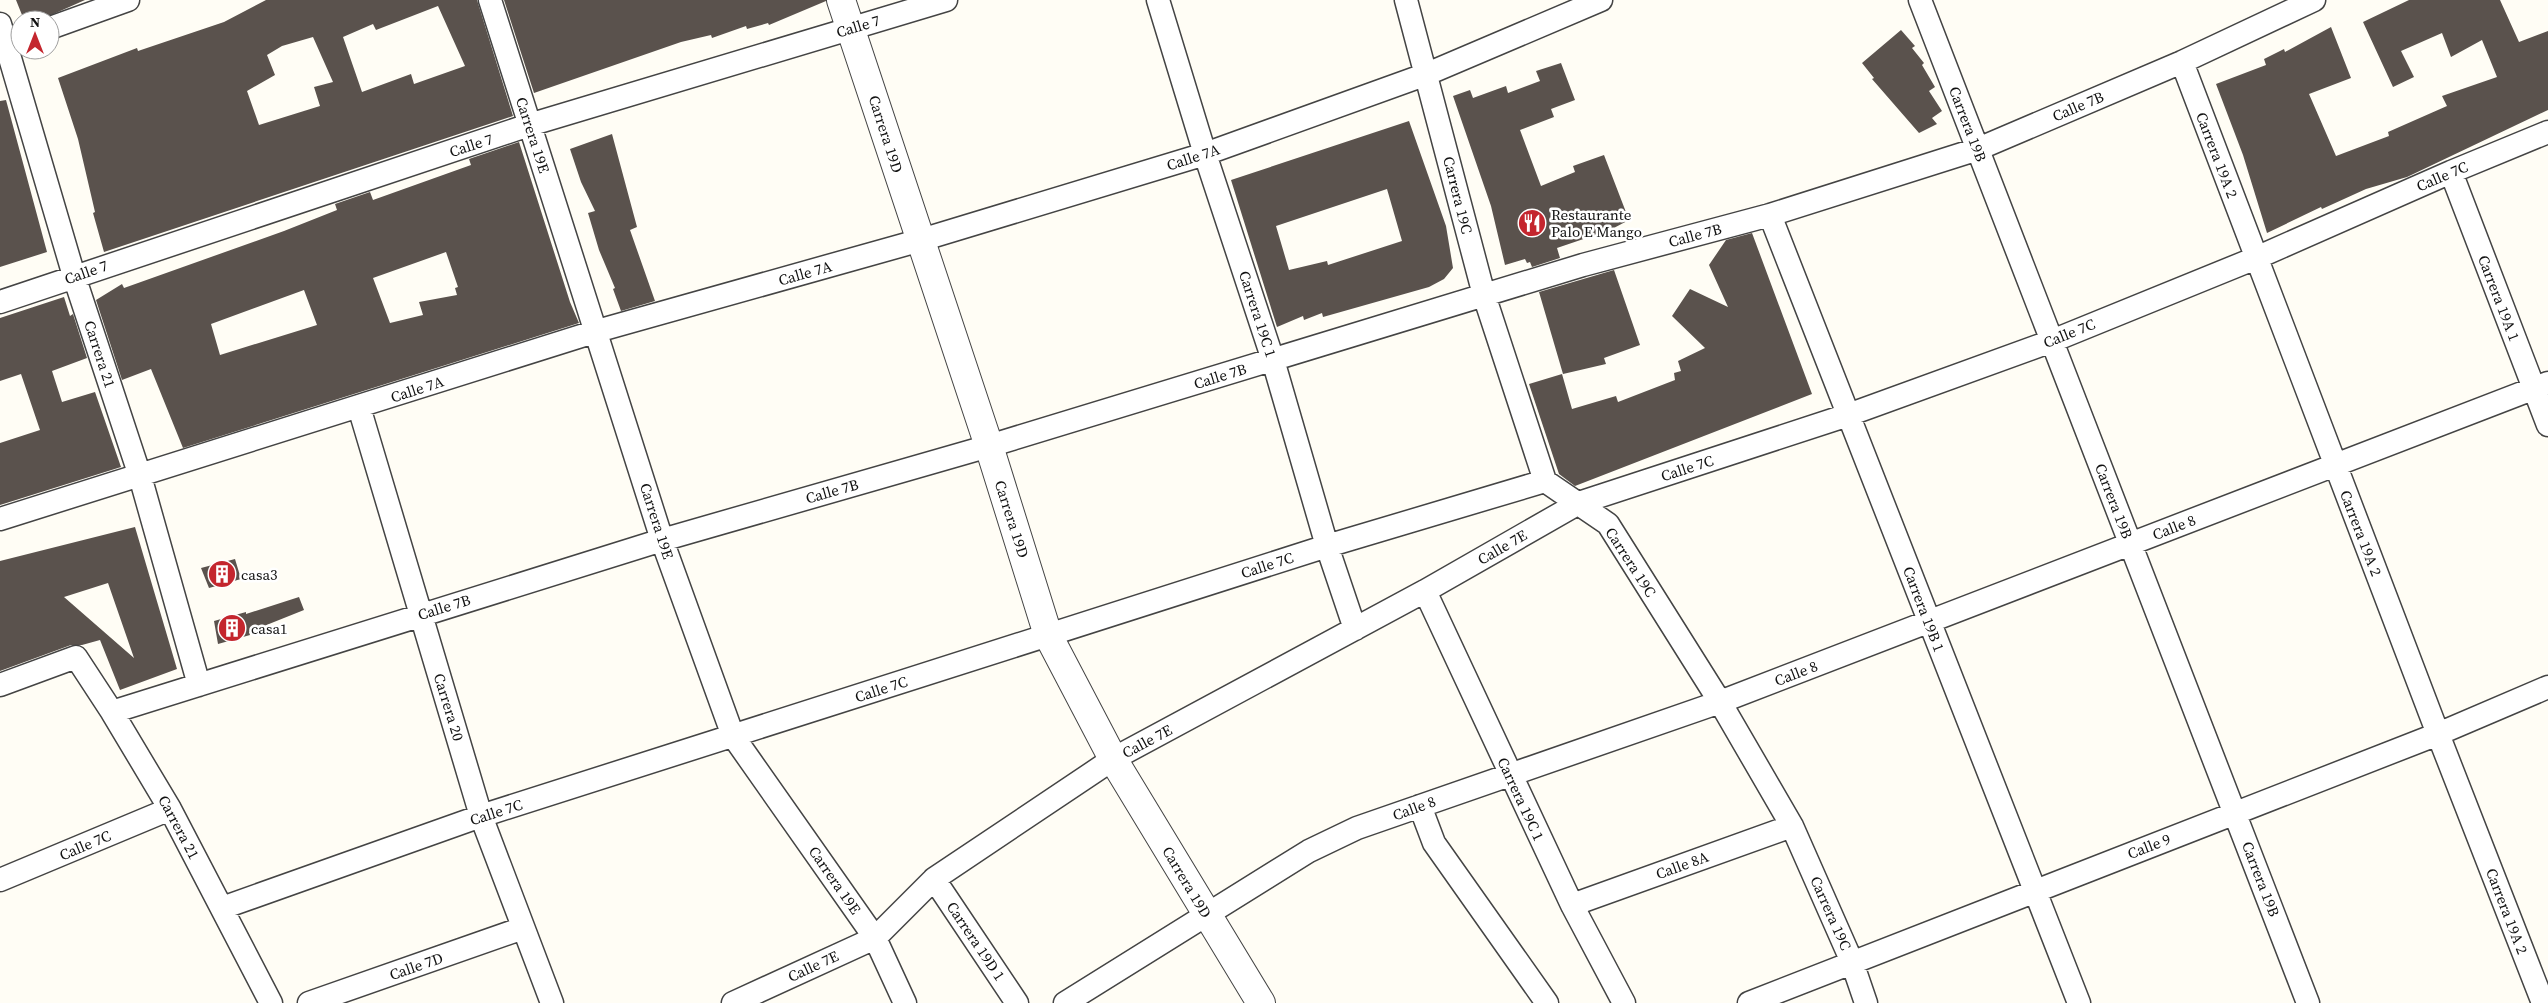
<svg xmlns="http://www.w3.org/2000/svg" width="2548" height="1003" viewBox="0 0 2548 1003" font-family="'Source Serif 4',serif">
<rect width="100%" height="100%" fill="#fffdf5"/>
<path fill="#5a524d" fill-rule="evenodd" d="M 16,0 L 85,0 L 40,20 L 24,20 Z
M 266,0 L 477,0 L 513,116 L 104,252 L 93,213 L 95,212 L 78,139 L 58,78 L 137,48 L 138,51 L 224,22 ZM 438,6 L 465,66 L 414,84 L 411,74 L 362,92 L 343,37 L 373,24 L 376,30 ZM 313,37 L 333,82 L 314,87 L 320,106 L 259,125 L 247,91 L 275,75 L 267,55 L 282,46 Z
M 504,0 L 826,0 L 826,1 L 769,25 L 768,23 L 747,29 L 746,26 L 712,38 L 711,35 L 681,42 L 534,93 Z
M 2409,0 L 2500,0 L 2519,42 L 2548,31 L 2548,110 L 2407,177 L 2366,189 L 2322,209 L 2321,207 L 2267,233 L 2243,155 L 2216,84 L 2266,65 L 2264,59 L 2284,49 L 2285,52 L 2331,27 L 2351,78 L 2309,94 L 2336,156 L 2389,136 L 2388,132 L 2447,106 L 2442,96 L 2497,77 L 2482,40 L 2451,57 L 2442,33 L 2401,51 L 2414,77 L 2393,87 L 2363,22 Z
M 1901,30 L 1915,46 L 1912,48 L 1924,63 L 1922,65 L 1935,87 L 1929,91 L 1942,111 L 1932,118 L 1937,124 L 1919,133 L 1872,79 L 1874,78 L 1862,63 Z
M 1561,63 L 1575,100 L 1551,109 L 1554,117 L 1520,130 L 1541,186 L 1575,172 L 1573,166 L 1604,155 L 1629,220 L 1610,230 L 1557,248 L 1560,258 L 1532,267 L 1530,262 L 1527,263 L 1525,259 L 1505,265 L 1491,206 L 1453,96 L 1470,90 L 1473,98 L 1506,86 L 1508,93 L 1540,81 L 1536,71 Z
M 6,100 L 47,252 L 0,267 L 0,101 Z
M 1409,121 L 1446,226 L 1453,268 L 1444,279 L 1429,287 L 1323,317 L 1322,313 L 1304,320 L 1303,316 L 1277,327 L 1231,180 ZM 1387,189 L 1402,241 L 1328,265 L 1327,261 L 1289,270 L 1276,226 Z
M 612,134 L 637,227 L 630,230 L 655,301 L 621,311 L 613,289 L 615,288 L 599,250 L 588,213 L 595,211 L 581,182 L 570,149 Z
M 519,142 L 570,302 L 579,323 L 183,448 L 151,369 L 122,380 L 96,300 L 122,284 L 124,288 L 284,231 L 337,210 L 335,204 L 370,192 L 373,200 L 471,165 L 469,159 ZM 446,252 L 458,287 L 455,288 L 457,295 L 419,302 L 423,315 L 390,323 L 373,278 ZM 304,290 L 317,325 L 220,355 L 211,324 Z
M 1752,233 L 1812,394 L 1575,486 L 1559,474 L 1529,384 L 1562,374 L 1572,409 L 1616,396 L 1618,402 L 1675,380 L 1674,373 L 1681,371 L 1678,361 L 1705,348 L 1672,316 L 1690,289 L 1728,307 L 1709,265 L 1726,240 Z
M 1614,270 L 1640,345 L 1604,358 L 1606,364 L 1563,374 L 1539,292 Z
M 64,297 L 70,316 L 73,314 L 87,358 L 52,371 L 62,402 L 95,392 L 121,467 L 0,505 L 0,443 L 40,430 L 21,374 L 0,381 L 0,318 Z
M 135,527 L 177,669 L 120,690 L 100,640 L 82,645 L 71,645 L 0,671 L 0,561 ZM 108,583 L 134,658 L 64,597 Z
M 235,559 L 241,579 L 209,588 L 201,568 Z
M 299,597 L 304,610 L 249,632 L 250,635 L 218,644 L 214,621 L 246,612 L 246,614 Z"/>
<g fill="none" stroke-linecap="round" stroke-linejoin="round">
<defs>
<path id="minor" d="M 490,0 L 662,540 L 733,736 L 875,938 L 905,1003
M 1158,0 L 1205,154 L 1273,360 L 1327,546 L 1355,629
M 1406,0 L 1484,295 L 1545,481 L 1608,524 L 1720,702 L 1792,826 L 1852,962 L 1866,1003
M 1920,0 L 2308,1003
M 0,24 L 74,276 L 140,476 L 199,685
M 50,28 L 128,0
M 2182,62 L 2438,734 L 2543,1003
M 2451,172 L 2548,425
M 1770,215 L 2079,1003
M 0,302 L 529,125 L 946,0
M 359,407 L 481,816 L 552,1003
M 0,519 L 597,331 L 921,240 L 1205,154 L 1427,74 L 1601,0
M 1425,591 L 1572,905 L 1624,1003
M 0,685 L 76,657 L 112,712 L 170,809 L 271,1003
M 112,712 L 662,540 L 989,446 L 1583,265 L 1770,215 L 1978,149 L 2182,62 L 2314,0
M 1420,806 L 1434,843 L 1547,1003
M 934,879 L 1017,1003
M 0,880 L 170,809
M 1572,905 L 1792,826
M 222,908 L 481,816 L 1327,546 L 1545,481
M 309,1003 L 523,928
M 733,1003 L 875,938 L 934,879 L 1113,759 L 1425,591 L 1579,503 L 1848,415 L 2052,341 L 2256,258 L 2451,172 L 2548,132
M 1065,1003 L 1309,851 L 1357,828 L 1720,702 L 2548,383
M 1749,1003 L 2438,734 L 2548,687"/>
<path id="tertiary" d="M 841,0 L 989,446 L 1048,635 L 1113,759 L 1261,1003"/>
</defs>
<use href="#minor" stroke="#444" stroke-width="25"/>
<use href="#tertiary" stroke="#444" stroke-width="30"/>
<use href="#minor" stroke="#fff" stroke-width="22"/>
<use href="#tertiary" stroke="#fff" stroke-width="28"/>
</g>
<defs>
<symbol id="restaurant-disc" viewBox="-11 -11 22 22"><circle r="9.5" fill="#c4262e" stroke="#fff"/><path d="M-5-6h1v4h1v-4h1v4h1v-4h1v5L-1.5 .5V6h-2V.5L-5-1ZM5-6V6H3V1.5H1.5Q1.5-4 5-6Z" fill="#fff"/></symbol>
<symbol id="building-disc" viewBox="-11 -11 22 22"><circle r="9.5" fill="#c4262e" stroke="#fff"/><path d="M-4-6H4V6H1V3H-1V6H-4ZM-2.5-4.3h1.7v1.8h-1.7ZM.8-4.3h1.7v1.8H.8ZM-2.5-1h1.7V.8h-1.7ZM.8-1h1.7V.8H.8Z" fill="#fff"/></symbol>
</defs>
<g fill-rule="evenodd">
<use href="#restaurant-disc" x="1516" y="207" width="32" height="32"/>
<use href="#building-disc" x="206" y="558" width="32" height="32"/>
<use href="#building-disc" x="216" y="612" width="32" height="32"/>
</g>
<g text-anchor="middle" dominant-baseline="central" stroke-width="5" stroke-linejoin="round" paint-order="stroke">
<g font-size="15" fill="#111" stroke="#fff">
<text transform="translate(858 26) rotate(-17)">Calle 7</text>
<text transform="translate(2078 106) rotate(-23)">Calle 7B</text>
<text transform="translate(1968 124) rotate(69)">Carrera 19B</text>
<text transform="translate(886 134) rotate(72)">Carrera 19D</text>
<text transform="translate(533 135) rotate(72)">Carrera 19E</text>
<text transform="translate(471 145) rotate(-18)">Calle 7</text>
<text transform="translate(2217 155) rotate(69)">Carrera 19A 2</text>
<text transform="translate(1193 157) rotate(-18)">Calle 7A</text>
<text transform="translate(2442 176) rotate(-23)">Calle 7C</text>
<text transform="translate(1458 195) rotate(76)">Carrera 19C</text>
<text transform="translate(1695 235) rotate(-15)">Calle 7B</text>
<text transform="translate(86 272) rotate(-19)">Calle 7</text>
<text transform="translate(805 273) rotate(-16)">Calle 7A</text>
<text transform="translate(2499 298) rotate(69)">Carrera 19A 1</text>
<text transform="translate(1258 314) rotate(72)">Carrera 19C 1</text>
<text transform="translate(2069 333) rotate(-22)">Calle 7C</text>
<text transform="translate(100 354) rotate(72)">Carrera 21</text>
<text transform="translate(1220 376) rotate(-17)">Calle 7B</text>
<text transform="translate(417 389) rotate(-18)">Calle 7A</text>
<text transform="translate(1687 468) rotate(-18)">Calle 7C</text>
<text transform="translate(832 491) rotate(-16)">Calle 7B</text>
<text transform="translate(2114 501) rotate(69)">Carrera 19B</text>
<text transform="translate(1012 519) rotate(72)">Carrera 19D</text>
<text transform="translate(657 521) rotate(72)">Carrera 19E</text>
<text transform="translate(2174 527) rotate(-21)">Calle 8</text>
<text transform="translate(2361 533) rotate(69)">Carrera 19A 2</text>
<text transform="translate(1502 547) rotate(-30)">Calle 7E</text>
<text transform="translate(1631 562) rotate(57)">Carrera 19C</text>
<text transform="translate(1267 565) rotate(-18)">Calle 7C</text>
<text transform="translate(444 607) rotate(-17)">Calle 7B</text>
<text transform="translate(1924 609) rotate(69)">Carrera 19B 1</text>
<text transform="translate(1796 673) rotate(-21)">Calle 8</text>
<text transform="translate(881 689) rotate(-18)">Calle 7C</text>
<text transform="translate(449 707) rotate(73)">Carrera 20</text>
<text transform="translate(1147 741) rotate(-28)">Calle 7E</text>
<text transform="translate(1521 799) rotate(65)">Carrera 19C 1</text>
<text transform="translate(1414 808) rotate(-20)">Calle 8</text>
<text transform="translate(496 812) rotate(-18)">Calle 7C</text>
<text transform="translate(179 827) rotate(62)">Carrera 21</text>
<text transform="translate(85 845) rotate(-23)">Calle 7C</text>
<text transform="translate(2149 846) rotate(-21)">Calle 9</text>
<text transform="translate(1682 865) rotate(-20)">Calle 8A</text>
<text transform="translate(2261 879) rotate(69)">Carrera 19B</text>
<text transform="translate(835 880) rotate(55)">Carrera 19E</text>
<text transform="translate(1187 882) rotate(59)">Carrera 19D</text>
<text transform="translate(2507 911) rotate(69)">Carrera 19A 2</text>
<text transform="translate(1831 913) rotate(66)">Carrera 19C</text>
<text transform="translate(976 941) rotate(56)">Carrera 19D 1</text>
<text transform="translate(416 966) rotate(-19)">Calle 7D</text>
<text transform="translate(813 966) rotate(-25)">Calle 7E</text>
</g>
<g font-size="15" fill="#111" stroke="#fff" text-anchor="start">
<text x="1551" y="214">Restaurante<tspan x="1551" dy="17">Palo E Mango</tspan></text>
<text x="241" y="574">casa3</text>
<text x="251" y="628">casa1</text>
</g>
</g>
<g transform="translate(35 35)"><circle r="24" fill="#ffffff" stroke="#a0a0a0"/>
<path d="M0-4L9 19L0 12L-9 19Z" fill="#c4262e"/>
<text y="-8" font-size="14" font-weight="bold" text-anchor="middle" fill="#111111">N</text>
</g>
</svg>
